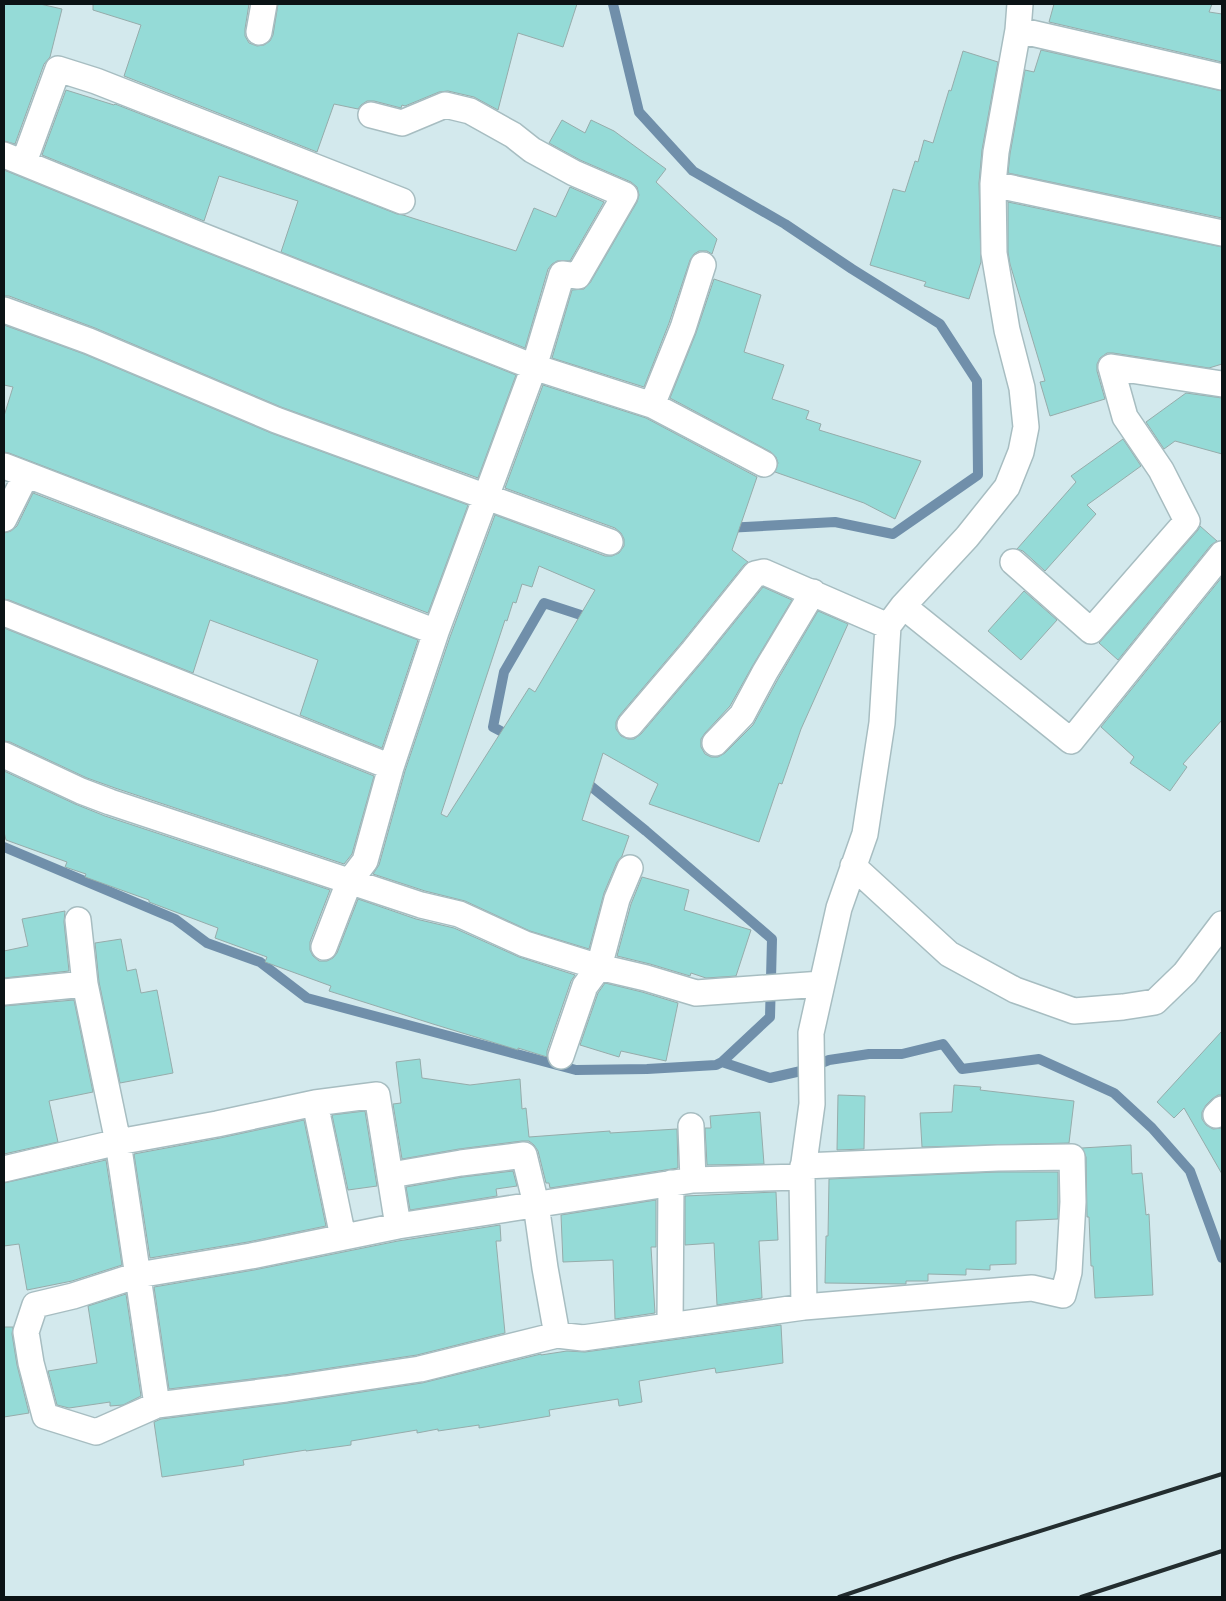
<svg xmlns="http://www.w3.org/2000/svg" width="1226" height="1601" viewBox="0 0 1226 1601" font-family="'PT Sans Narrow',sans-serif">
<rect width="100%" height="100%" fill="#d3e9ed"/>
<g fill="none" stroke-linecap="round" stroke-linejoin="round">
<path stroke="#708faa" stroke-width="10" d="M 613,4 L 639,112 L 693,171 L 785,224 L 852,269 L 940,324 L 977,381 L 978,475 L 893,534 L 835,522 L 726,528
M 514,738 L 493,727 L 504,672 L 544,603 L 593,619
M 4,847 L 175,919 L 207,943 L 260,962 L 307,998 L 576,1070 L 647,1069 L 716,1065 L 722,1062 L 770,1017 L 772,939 L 646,831 L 582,779
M 722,1062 L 770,1078 L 801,1071 L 829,1060 L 869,1054 L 902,1054 L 943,1044 L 962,1069 L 1039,1059 L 1114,1093 L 1152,1128 L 1190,1171 L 1222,1258"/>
</g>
<path fill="#95dbd7" stroke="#96acab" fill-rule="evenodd" d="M 4,4 L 40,4 L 62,9 L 50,57 L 44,64 L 15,144 L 4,141 Z
M 93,4 L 249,4 L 245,29 L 245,36 L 249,43 L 257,46 L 264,45 L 270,41 L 273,35 L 278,4 L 577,4 L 563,47 L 518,33 L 498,110 L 474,97 L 448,91 L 439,92 L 405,106 L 402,105 L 401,108 L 374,101 L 367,101 L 361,105 L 358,109 L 334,104 L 317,152 L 124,76 L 141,25 L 93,10 Z
M 1054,4 L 1212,4 L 1209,12 L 1222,14 L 1222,62 L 1049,22 Z
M 1041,50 L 1222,91 L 1222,218 L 1008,173 L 1010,154 L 1025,70 L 1034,72 Z
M 963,51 L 998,62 L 982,150 L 979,183 L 981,262 L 969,299 L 924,286 L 926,282 L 870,265 L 893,189 L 905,192 L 915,161 L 918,162 L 924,140 L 933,143 L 949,90 L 951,91 Z
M 66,90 L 114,105 L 115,104 L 397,214 L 403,215 L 516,251 L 534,208 L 556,217 L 570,187 L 604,202 L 570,261 L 557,261 L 552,264 L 548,269 L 525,348 L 281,252 L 298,201 L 219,176 L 204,221 L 42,155 Z
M 562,120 L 585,133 L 591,120 L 614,131 L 666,169 L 656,182 L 717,239 L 712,254 L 707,251 L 699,251 L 694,254 L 690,260 L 669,323 L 644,387 L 552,358 L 572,290 L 584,289 L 590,283 L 637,202 L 639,195 L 637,187 L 631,182 L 580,160 L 549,143 Z
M 4,170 L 190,246 L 516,375 L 478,478 L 281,407 L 95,328 L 9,296 L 4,296 Z
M 1008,202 L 1222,247 L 1222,364 L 1209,368 L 1113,353 L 1107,353 L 1100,358 L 1097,364 L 1097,371 L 1105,399 L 1050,416 L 1040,382 L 1045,381 L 1010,264 L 1008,252 Z
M 714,279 L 761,295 L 744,352 L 784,365 L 772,399 L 809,411 L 806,419 L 821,424 L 819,430 L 921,461 L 895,519 L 864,503 L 775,472 L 778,463 L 776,457 L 771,452 L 670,398 L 696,333 Z
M 4,325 L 84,354 L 271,433 L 468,505 L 428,613 L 9,453 L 4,452 L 4,416 L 13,387 L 4,385 Z
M 543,385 L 646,418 L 757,477 L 732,550 L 748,562 L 744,565 L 682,642 L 619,716 L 616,722 L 616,729 L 621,736 L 628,739 L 634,739 L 641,734 L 704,660 L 763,587 L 792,600 L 753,665 L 730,706 L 705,733 L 701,739 L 701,747 L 705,754 L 711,757 L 718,757 L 725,753 L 753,725 L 778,679 L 818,611 L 848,624 L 801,729 L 782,784 L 779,783 L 759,842 L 649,804 L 658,784 L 603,753 L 582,820 L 629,836 L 622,856 L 617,862 L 604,893 L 589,949 L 530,931 L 465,901 L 425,891 L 373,874 L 379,865 L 405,771 L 450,637 L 495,515 L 605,556 L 612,556 L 619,553 L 624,546 L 624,539 L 621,533 L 615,528 L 505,488 ZM 539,566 L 595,590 L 535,692 L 529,688 L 447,817 L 441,814 L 505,620 L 507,621 L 513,602 L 516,603 L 522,584 L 532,587 Z
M 1186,393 L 1222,398 L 1222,454 L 1175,441 L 1164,449 L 1146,422 Z
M 1123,439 L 1141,466 L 1087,505 L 1096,514 L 1045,571 L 1023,551 L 1017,549 L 1076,482 L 1071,476 Z
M 33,493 L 418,640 L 382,748 L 300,715 L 318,660 L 210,620 L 193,673 L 9,600 L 4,599 L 4,533 L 11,531 L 17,526 Z
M 1200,526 L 1217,541 L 1211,545 L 1118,660 L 1099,643 L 1198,530 Z
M 1222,577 L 1222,720 L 1183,764 L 1187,767 L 1170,791 L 1130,763 L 1134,757 L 1101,727 Z
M 1024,591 L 1057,620 L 1021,660 L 988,631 Z
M 4,628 L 374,776 L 352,854 L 344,864 L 115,788 L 87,778 L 10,742 L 4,741 Z
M 4,771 L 75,804 L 105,816 L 330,890 L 310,942 L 310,950 L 313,956 L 319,961 L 327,961 L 333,958 L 337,953 L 358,899 L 416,919 L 454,928 L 519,957 L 575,975 L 571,981 L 547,1051 L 547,1057 L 518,1048 L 518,1050 L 433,1024 L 329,991 L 331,986 L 265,962 L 267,957 L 215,938 L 218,928 L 149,902 L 149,900 L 85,877 L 86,874 L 65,867 L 67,862 L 6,840 L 4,832 Z
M 642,877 L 689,890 L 684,910 L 751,930 L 736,976 L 706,978 L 691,973 L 690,976 L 650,964 L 617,956 L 631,904 Z
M 65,911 L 64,922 L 69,971 L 4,978 L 4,951 L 28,946 L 22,919 Z
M 121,939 L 127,971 L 136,969 L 141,993 L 157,990 L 173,1073 L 120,1083 L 99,982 L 95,943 Z
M 605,983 L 642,992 L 678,1003 L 666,1061 L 621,1051 L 619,1057 L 580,1045 L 598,993 Z
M 74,1000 L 93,1092 L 49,1101 L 58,1142 L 4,1154 L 4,1006 Z
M 1222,1031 L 1222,1095 L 1218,1095 L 1212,1099 L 1206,1105 L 1202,1112 L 1202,1119 L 1206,1125 L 1213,1129 L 1222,1128 L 1222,1174 L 1184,1108 L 1174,1118 L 1157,1102 Z
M 420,1059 L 422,1078 L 470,1085 L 520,1079 L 522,1109 L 526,1108 L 529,1137 L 610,1131 L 610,1133 L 677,1129 L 678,1168 L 550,1188 L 549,1183 L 546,1183 L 538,1151 L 534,1145 L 529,1141 L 522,1141 L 459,1149 L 402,1159 L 393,1104 L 401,1103 L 396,1062 Z
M 954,1085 L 981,1087 L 980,1090 L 1074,1101 L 1069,1143 L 922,1147 L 920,1113 L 952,1112 Z
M 838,1095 L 865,1096 L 864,1149 L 837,1150 Z
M 365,1111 L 377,1186 L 348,1190 L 332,1115 Z
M 760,1112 L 764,1164 L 707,1165 L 705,1128 L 711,1128 L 710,1116 Z
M 304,1120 L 326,1226 L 248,1242 L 150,1258 L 134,1154 L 220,1138 Z
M 1131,1145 L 1132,1174 L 1142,1173 L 1146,1215 L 1149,1214 L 1153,1295 L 1095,1298 L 1093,1266 L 1091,1266 L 1089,1217 L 1087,1217 L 1086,1157 L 1082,1148 Z
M 106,1160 L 122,1265 L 72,1281 L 27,1290 L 19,1244 L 4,1246 L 4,1183 Z
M 513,1171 L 517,1186 L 496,1189 L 497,1196 L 410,1210 L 406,1187 L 463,1177 Z
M 998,1172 L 1058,1172 L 1058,1219 L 1016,1221 L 1016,1264 L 990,1265 L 990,1270 L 966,1269 L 966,1275 L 928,1274 L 928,1281 L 906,1281 L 906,1284 L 825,1283 L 826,1236 L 828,1236 L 829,1179 Z
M 776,1192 L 778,1240 L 759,1241 L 762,1298 L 717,1305 L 714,1243 L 685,1245 L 685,1196 Z
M 656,1200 L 656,1247 L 651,1247 L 655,1313 L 615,1319 L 613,1260 L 563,1262 L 561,1215 Z
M 500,1225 L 501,1241 L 496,1241 L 505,1333 L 417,1355 L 284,1375 L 169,1389 L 154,1287 L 254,1270 L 398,1241 Z
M 126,1294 L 141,1396 L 123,1405 L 110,1406 L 110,1402 L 69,1408 L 57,1405 L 48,1371 L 97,1363 L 88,1306 Z
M 781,1325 L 783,1363 L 716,1373 L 715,1368 L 639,1381 L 642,1402 L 619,1406 L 618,1399 L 549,1410 L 550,1416 L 479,1428 L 479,1425 L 438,1431 L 438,1429 L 417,1433 L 417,1430 L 351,1441 L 351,1445 L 306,1451 L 306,1450 L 243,1460 L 244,1465 L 162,1477 L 154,1422 L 161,1419 L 288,1403 L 422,1383 L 541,1354 L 541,1355 L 567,1351 L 585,1352 Z
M 4,1327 L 13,1327 L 12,1334 L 17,1365 L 29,1413 L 4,1417 Z"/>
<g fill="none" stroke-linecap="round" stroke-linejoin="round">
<defs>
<path id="minor" d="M 1018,30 L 1222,77
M 259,32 L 264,4
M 4,155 L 195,233 L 534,367 L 652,405 L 764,464
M 24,162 L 58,69 L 96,81 L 402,201
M 993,184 L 1222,233
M 4,310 L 89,341 L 276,420 L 610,542
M 652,405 L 683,328 L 703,265
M 4,466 L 436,632
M 4,519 L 26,475
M 1013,562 L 1091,631 L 1187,521 L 1161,470 L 1125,417 L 1111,367 L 1222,384
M 903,606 L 1071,741 L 1222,554
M 4,613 L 391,767
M 630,725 L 693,651 L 755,574 L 764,572 L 888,626
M 715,743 L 742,715 L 765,672 L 813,592
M 4,755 L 81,791 L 110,802 L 421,905 L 459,914 L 525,944 L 599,967 L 646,978 L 696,993 L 822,984
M 853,866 L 949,954 L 1015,990 L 1074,1011 L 1123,1007 L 1155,1002 L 1185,973 L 1222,924
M 78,920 L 85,984 L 118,1142 L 157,1405
M 324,947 L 349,882 L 365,861 L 391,767 L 436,632 L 534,367 L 562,274 L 578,276 L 625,195 L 574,173 L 532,150 L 513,135 L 470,111 L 445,105 L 402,123 L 371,115
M 4,992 L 85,984
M 561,1056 L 585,986 L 599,967 L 617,899 L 630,868
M 315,1103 L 343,1237
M 1216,1115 L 1222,1109
M 691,1126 L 693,1180
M 4,1169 L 118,1142 L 217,1124 L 315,1103 L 377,1095 L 398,1226
M 391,1175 L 461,1163 L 524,1155 L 536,1204 L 545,1268 L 557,1335
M 802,1177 L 693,1180 L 398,1226 L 251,1256 L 138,1275 L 73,1296 L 35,1305 L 26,1332 L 31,1363 L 45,1416 L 96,1432 L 157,1405 L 286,1389 L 420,1369 L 557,1335 L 583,1338 L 804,1307 L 1032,1288 L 1063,1295 L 1069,1272 L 1073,1202 L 1072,1157 L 998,1158 L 803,1166
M 804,1307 L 802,1177 L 812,1104 L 811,1033 L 839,908 L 865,834 L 882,723 L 888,626 L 903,606 L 967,537 L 1007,487 L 1021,452 L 1026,427 L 1022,388 L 1007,330 L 994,253 L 993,184 L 996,152 L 1018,30 L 1020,4
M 670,1325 L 671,1183"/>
</defs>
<use href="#minor" stroke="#a7bdc1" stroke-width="28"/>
<use href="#minor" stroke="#fff" stroke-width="25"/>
<path stroke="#232d2f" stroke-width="4" d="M 839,1597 L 954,1558 L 1222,1474
M 1081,1597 L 1222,1551"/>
</g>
<rect width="1226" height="1601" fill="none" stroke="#0b1315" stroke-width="10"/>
</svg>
